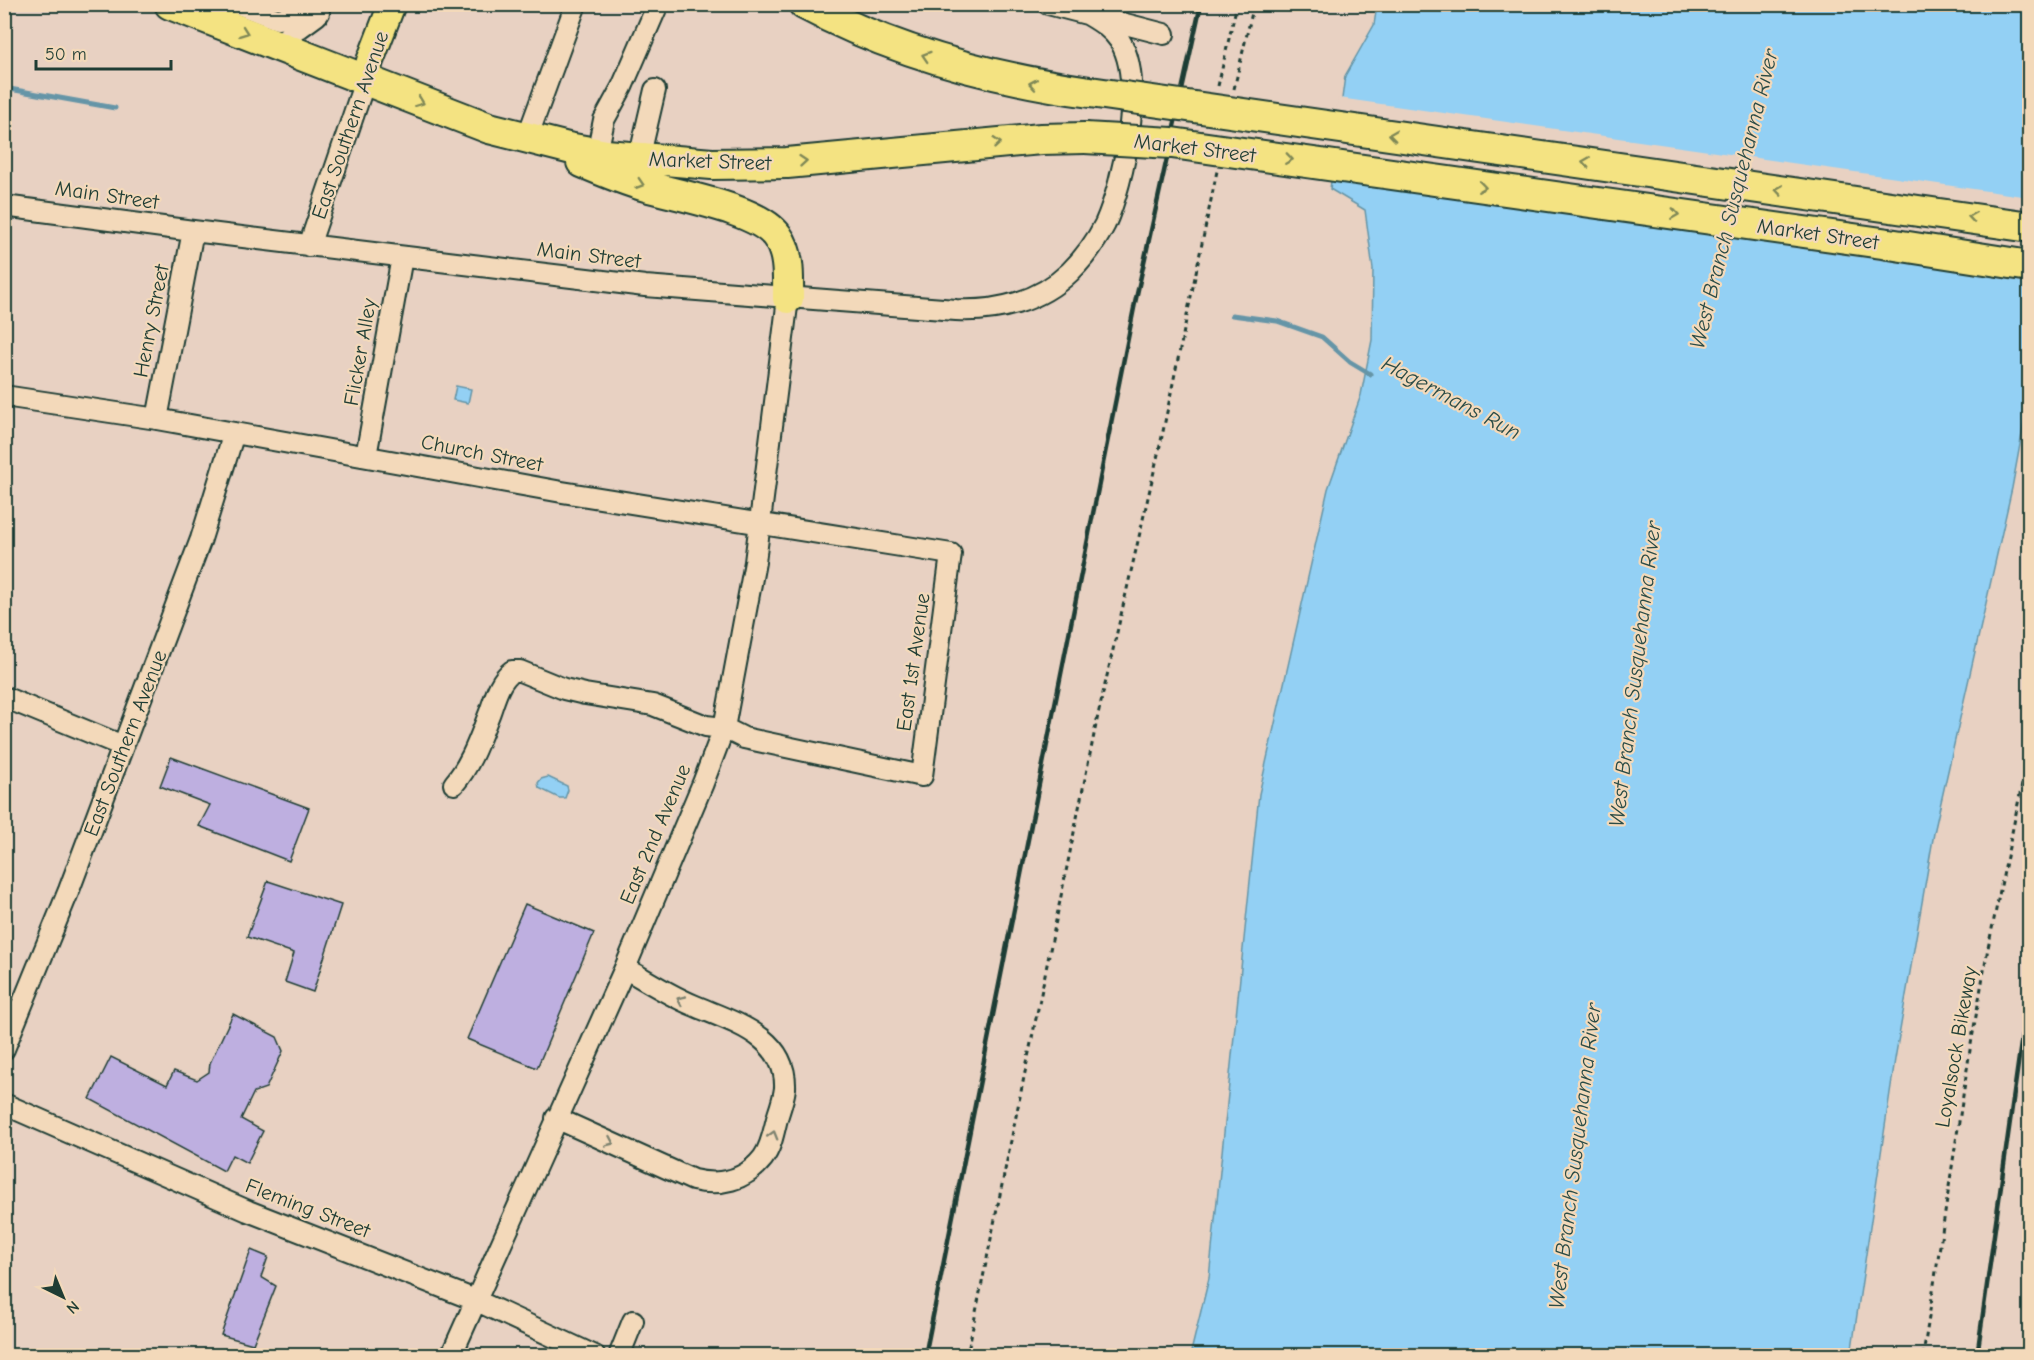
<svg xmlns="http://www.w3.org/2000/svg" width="2034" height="1360" viewBox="0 0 2034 1360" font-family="'Comic Neue',sans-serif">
<rect width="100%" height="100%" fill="#e8d1c2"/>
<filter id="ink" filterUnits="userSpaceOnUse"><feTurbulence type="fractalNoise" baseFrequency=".0167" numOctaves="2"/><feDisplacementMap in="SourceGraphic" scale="12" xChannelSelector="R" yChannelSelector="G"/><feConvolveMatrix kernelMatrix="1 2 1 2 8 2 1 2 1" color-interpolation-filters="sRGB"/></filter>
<g filter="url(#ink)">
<path fill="#93d0f4" stroke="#6595a7" stroke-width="1.5" d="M 1377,5 L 2029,5 L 2029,396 L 2012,488 L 1934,833 L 1895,1059 L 1851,1355 L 1190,1356 L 1209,1278 L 1259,794 L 1328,489 L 1361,395 L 1372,340 L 1373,269 L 1365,210 L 1330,189 L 1345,76 L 1374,25 Z
M 456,386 L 471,389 L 468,403 L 453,400 Z
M 548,777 L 567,786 L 568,790 L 565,798 L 559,798 L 539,788 L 538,783 L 541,779 Z"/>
<path fill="#e8d1c2" d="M 1339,98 L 2029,197 L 2029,283 L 1923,266 L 1328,181 Z"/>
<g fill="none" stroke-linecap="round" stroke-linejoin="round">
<path stroke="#6595a7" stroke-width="5" d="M 4,88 L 115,108
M 1232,315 L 1277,321 L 1322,337 L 1350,362 L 1370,374"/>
</g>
<path fill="#beafe0" stroke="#1f3d34" stroke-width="1.5" d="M 171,757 L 309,808 L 289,861 L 199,826 L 210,805 L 160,786 Z
M 268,881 L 341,905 L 313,992 L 285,982 L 294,953 L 247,937 Z
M 525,904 L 594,933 L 537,1068 L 467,1039 Z
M 233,1014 L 277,1037 L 283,1051 L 266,1088 L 254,1092 L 241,1119 L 263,1131 L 247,1163 L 232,1155 L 224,1171 L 90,1099 L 111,1057 L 167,1085 L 174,1071 L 197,1080 L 209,1072 L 210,1063 Z
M 251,1250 L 268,1257 L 261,1277 L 276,1286 L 253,1344 L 221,1335 Z"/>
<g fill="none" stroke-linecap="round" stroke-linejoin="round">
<defs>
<path id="minor" d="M 238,4 L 277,19 L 319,13
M 1048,4 L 1164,34
M 276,45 L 317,15
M 527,138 L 576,4
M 597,153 L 604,120 L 622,87 L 658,4
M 639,159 L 655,90
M 4,206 L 193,231 L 645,286 L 956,310 C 997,312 1039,302 1070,272 C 1084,258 1096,242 1105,224 C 1124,182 1145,82 1120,41 C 1112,29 1101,22 1089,15
M 309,246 L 365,81
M 4,396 L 157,419 L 562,492 L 951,554 L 922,776 L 744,738 L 724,728 L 706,726 L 653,705 L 585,694 L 564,689 L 520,671 L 512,671 C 499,681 495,698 490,712 C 480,737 472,763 454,784
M 157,419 L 193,231
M 366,456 L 402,257
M 4,697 L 123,746
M 4,1049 L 69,890 L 169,624 L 201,539 L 234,433
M 4,1104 L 248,1211 L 475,1300 L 595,1356
M 556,1118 L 693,1180 C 719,1186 745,1181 763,1158 C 772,1146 774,1129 778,1115 C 781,1106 784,1097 785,1088 C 787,1036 732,1022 693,1005 C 669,995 647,981 625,968
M 451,1356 L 625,968 L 703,783 L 724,728 L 755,562 L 788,298
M 619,1356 L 633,1321"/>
<path id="major" d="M 365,81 L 370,61 L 392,4"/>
<path id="highway" d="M 170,4 L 489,128 L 568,148 L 606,155 L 712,164 L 787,163 L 1041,139 L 1085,138
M 804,4 C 894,52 990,78 1090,92
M 582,162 C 603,171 624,180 646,186 C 680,196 758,209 777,236 C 790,254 788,278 788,298
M 1889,244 L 2030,266"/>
</defs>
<use href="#minor" stroke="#1f3d34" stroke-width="24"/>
<use href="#major" stroke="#1f3d34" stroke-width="30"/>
<use href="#highway" stroke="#1f3d34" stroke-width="34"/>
<path stroke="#1f3d34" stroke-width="3" stroke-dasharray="4.5 4.5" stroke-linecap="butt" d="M 1218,86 L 1237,4
M 1234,89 L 1254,4
M 967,1356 L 1098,715 L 1161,441 L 1217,171
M 1923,1356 L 1970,1050 L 1988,948 L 2030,746"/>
<use href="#minor" stroke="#f3d9ba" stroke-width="20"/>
<use href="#major" stroke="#f4e382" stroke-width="26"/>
<use href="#highway" stroke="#f4e382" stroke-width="30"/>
<path stroke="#1f3d34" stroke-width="4.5" d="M 925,1356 L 1135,303 L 1201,4
M 1977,1356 L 2030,979"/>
<defs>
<path id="highway-bridge" d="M 1090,92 L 2030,227
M 1085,138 L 1172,143 L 1889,244"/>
</defs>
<use href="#highway-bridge" stroke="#1f3d34" stroke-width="34" stroke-linecap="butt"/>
<use href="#highway-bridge" stroke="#f4e382" stroke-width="30"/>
</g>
<defs><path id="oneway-chevron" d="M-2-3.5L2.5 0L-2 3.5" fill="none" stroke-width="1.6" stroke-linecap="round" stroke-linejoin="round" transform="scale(1.5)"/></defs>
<g stroke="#7f8857">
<use href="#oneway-chevron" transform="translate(244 32) rotate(20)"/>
<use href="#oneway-chevron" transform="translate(926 56) rotate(-162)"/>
<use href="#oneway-chevron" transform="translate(1033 84) rotate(-170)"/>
<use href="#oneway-chevron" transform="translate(420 102) rotate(21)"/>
<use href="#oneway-chevron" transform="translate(1393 135) rotate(-172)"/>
<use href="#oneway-chevron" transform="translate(997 143) rotate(-5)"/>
<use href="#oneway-chevron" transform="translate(1289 159) rotate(8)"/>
<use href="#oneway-chevron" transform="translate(803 161) rotate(-5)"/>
<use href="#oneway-chevron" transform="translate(1586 162) rotate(-172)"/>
<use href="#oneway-chevron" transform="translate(640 184) rotate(18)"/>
<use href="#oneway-chevron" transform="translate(1482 187) rotate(8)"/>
<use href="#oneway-chevron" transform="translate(1779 190) rotate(-172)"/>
<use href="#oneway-chevron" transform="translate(1675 214) rotate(8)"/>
<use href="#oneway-chevron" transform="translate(1972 217) rotate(-171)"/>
</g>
<g stroke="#7e8370">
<use href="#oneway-chevron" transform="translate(681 1000) rotate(-155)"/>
<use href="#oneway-chevron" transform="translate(773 1135) rotate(-74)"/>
<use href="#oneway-chevron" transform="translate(610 1142) rotate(24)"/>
</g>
</g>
<g text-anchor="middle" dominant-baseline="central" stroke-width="4.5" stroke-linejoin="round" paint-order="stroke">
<g font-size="21" fill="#1f3d34" stroke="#f3d9ba">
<text transform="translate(350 125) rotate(-71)">East Southern Avenue</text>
<text transform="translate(1195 148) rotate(7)">Market Street</text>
<text transform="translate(710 161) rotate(2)">Market Street</text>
<text transform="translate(107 195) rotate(8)">Main Street</text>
<text transform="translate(1818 234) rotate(8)">Market Street</text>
<text transform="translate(589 255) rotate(7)">Main Street</text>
<text transform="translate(151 321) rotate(-79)">Henry Street</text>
<text transform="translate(360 352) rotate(-80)">Flicker Alley</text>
<text transform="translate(482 453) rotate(11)">Church Street</text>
<text transform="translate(913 662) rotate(-82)">East 1st Avenue</text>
<text transform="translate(125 743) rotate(-69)">East Southern Avenue</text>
<text transform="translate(655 834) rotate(-67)">East 2nd Avenue</text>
<text transform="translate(1956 1047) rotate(-80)">Loyalsock Bikeway</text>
<text transform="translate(308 1208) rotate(21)">Fleming Street</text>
</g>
<g font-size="22" font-style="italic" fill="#2b4c47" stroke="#f3d9ba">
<text transform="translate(1734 199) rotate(-76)">West Branch Susquehanna River</text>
<text transform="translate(1451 398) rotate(28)">Hagermans Run</text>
<text transform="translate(1635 674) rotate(-83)">West Branch Susquehanna River</text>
<text transform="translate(1575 1156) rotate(-83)">West Branch Susquehanna River</text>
</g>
</g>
<rect width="2034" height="1360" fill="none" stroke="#f3d9ba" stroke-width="24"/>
<rect x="12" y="12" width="2010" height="1336" fill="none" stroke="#1f3d34" stroke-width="2" filter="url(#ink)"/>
<g transform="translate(63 1297) rotate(137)" stroke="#f3d9ba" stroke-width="4.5" paint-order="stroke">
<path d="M0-4.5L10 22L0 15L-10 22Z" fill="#1f3d34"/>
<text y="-9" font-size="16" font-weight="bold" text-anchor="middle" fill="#1f3d34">N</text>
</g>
<path d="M36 60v9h135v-9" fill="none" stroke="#1f3d34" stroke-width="3"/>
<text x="45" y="60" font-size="18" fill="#1f3d34" stroke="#f3d9ba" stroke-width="4.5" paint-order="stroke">50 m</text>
</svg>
